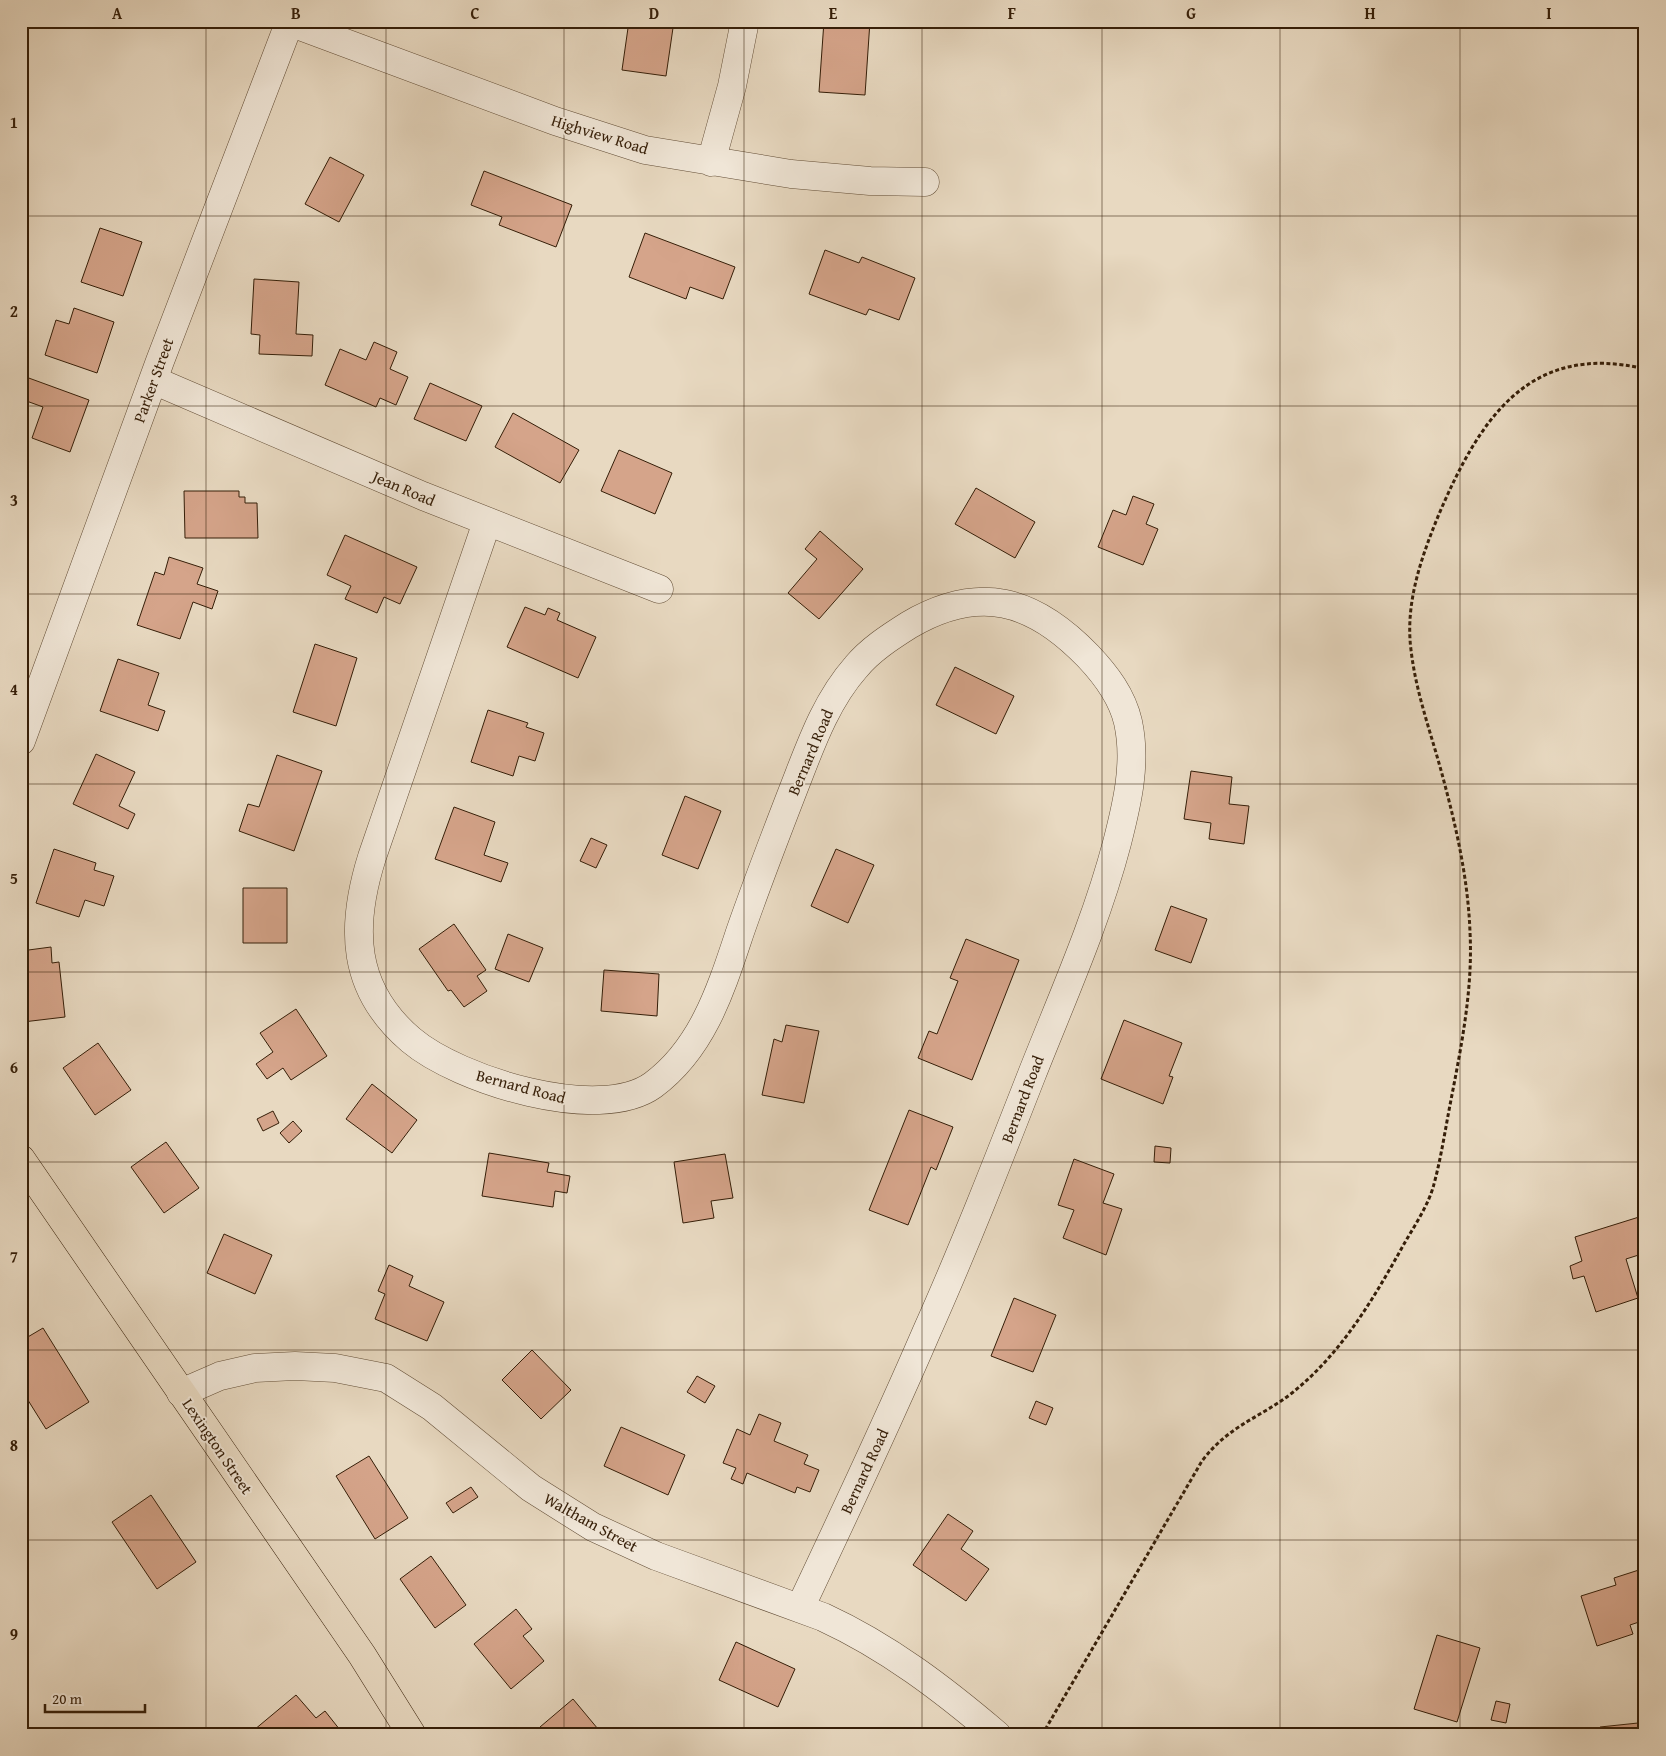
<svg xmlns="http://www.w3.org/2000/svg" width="1666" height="1756" viewBox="0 0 1666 1756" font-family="'Gentium Book Plus',serif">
<rect width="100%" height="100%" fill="#e8d9c1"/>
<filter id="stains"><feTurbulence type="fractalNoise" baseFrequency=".004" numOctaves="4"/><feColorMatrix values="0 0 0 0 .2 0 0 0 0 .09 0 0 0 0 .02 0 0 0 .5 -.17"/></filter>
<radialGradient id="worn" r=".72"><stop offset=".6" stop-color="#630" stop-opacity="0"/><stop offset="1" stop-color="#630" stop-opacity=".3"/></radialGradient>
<path fill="#d5a48a" stroke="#351e08" d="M 629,21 L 674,21 L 666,76 L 622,70 Z
M 824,21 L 870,21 L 865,95 L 819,92 Z
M 330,157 L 364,175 L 339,222 L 305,204 Z
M 484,171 L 572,205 L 556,247 L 499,225 L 502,217 L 471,205 Z
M 100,228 L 142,242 L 123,296 L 81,282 Z
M 645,233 L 735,267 L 723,299 L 690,287 L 686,299 L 629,277 Z
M 825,250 L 859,263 L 862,257 L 915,278 L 899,320 L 869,309 L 866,315 L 809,294 Z
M 254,279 L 299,282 L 296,334 L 313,335 L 312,356 L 259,354 L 260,335 L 251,334 Z
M 74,308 L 114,322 L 97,373 L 45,355 L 56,320 L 69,324 Z
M 374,342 L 397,352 L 390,369 L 408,377 L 396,405 L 380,398 L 376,407 L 325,385 L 340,349 L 366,360 Z
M 26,377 L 89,400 L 70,452 L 32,438 L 43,407 L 21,399 L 21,390 Z
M 430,383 L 482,406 L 466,441 L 414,419 Z
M 513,413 L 579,450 L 560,483 L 495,447 Z
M 619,450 L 672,473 L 655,514 L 601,491 Z
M 976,488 L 1035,522 L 1015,558 L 955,524 Z
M 184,491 L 239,491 L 239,497 L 245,497 L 245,503 L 257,503 L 258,538 L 185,538 Z
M 1133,496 L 1154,504 L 1146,524 L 1158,529 L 1143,565 L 1098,547 L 1113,510 L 1126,515 Z
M 820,531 L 863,569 L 819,619 L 788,593 L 817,559 L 805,549 Z
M 345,535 L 417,567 L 400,604 L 384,597 L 377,613 L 345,599 L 351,586 L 327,575 Z
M 169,557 L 203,568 L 197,584 L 218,591 L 212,609 L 193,602 L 180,639 L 137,625 L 155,572 L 164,575 Z
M 525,607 L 545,615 L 548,608 L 560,613 L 557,620 L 596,637 L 578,678 L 507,647 Z
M 315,644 L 357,658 L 336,726 L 293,712 Z
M 118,659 L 159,673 L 148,705 L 165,711 L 158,731 L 100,711 Z
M 955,667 L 1014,696 L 996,734 L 936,705 Z
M 488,710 L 528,723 L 526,727 L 544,733 L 535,761 L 519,756 L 513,776 L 471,762 Z
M 96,754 L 135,772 L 119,806 L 135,814 L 128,829 L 73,804 Z
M 277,755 L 322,771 L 294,851 L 239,831 L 248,804 L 259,807 Z
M 1191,771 L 1232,777 L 1229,804 L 1249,806 L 1244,844 L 1209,839 L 1211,823 L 1184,819 Z
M 685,796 L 721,811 L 698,869 L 662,855 Z
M 454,807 L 495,822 L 484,855 L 508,863 L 501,882 L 435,859 Z
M 591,838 L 607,845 L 596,868 L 580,861 Z
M 54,849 L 96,863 L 94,870 L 114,876 L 104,906 L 85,900 L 79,917 L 36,903 Z
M 836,849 L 874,865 L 848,923 L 811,906 Z
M 243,888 L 287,888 L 287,943 L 243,943 Z
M 1171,906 L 1207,919 L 1191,963 L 1155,950 Z
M 454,924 L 486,970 L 477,976 L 487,991 L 464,1007 L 451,990 L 448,991 L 419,949 Z
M 508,934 L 543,948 L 529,982 L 495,969 Z
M 966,939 L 1019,960 L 972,1080 L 918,1058 L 929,1031 L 937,1034 L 958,981 L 950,978 Z
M 51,947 L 52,963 L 59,962 L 65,1017 L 23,1022 L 21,951 Z
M 604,970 L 659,974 L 657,1016 L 601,1011 Z
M 296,1009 L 327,1056 L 291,1080 L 283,1068 L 267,1079 L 256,1064 L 273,1052 L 260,1033 Z
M 1124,1020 L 1182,1043 L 1169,1076 L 1173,1077 L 1163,1104 L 1101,1079 Z
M 786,1025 L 819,1031 L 804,1103 L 762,1095 L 774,1039 L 782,1042 Z
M 98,1043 L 131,1090 L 95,1115 L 63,1068 Z
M 372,1084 L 417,1120 L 392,1153 L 346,1119 Z
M 909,1110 L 953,1127 L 936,1170 L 931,1167 L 908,1225 L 869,1210 Z
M 273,1111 L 279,1123 L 263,1131 L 257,1119 Z
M 293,1121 L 302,1131 L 289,1143 L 280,1133 Z
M 166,1142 L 199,1188 L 164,1213 L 131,1167 Z
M 1155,1146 L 1171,1148 L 1170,1163 L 1154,1162 Z
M 489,1153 L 549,1163 L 547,1172 L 570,1176 L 567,1193 L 555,1191 L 553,1207 L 482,1196 Z
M 725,1154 L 733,1198 L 711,1201 L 714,1218 L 683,1223 L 674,1162 Z
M 1074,1159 L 1114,1174 L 1103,1203 L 1122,1209 L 1106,1255 L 1063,1238 L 1074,1210 L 1058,1205 Z
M 1639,1217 L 1645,1235 L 1645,1253 L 1626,1259 L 1638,1298 L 1596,1312 L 1584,1276 L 1573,1279 L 1570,1266 L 1582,1261 L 1575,1237 Z
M 224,1234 L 272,1255 L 255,1294 L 207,1273 Z
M 389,1265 L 413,1276 L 409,1286 L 444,1302 L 427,1341 L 375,1319 L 385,1294 L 378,1291 Z
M 1014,1298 L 1056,1315 L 1033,1372 L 991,1356 Z
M 43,1328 L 89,1402 L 46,1429 L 21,1389 L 21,1341 Z
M 532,1350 L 571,1390 L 541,1419 L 502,1380 Z
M 697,1376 L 715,1386 L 705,1403 L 687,1392 Z
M 1036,1401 L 1053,1408 L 1046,1425 L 1029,1418 Z
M 759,1414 L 781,1423 L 774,1441 L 808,1455 L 804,1464 L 819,1470 L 810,1492 L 797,1487 L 795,1493 L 747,1473 L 743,1484 L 731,1479 L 736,1468 L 723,1463 L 737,1429 L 750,1435 Z
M 621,1427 L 685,1455 L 668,1495 L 604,1466 Z
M 369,1456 L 408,1518 L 375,1539 L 336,1476 Z
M 471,1487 L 478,1497 L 453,1513 L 446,1503 Z
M 151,1495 L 196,1562 L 157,1589 L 112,1522 Z
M 948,1514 L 973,1531 L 961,1549 L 989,1569 L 966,1601 L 913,1565 Z
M 1645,1536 L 1645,1557 L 1638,1538 Z
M 431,1556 L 466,1605 L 435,1628 L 400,1579 Z
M 1645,1568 L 1645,1620 L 1630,1625 L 1633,1634 L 1597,1646 L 1581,1596 L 1616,1585 L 1614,1578 Z
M 516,1609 L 532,1629 L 523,1636 L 544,1661 L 511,1689 L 474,1644 Z
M 1437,1635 L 1480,1648 L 1457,1722 L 1414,1709 Z
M 736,1642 L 795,1669 L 778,1707 L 719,1680 Z
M 296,1695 L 316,1718 L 325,1711 L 344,1735 L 248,1735 Z
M 573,1699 L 603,1735 L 547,1735 L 540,1727 Z
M 1496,1701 L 1510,1704 L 1506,1723 L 1491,1720 Z
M 1638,1723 L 1639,1735 L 1601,1735 L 1600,1727 Z"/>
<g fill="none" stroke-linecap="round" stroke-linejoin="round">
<defs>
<path id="minor" d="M 289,22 L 555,121 L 645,150 L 791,174 L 870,181 L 925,182
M 711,162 L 732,86 L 745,21
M 153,380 L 423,496 L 659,589
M 487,522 L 372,857 C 350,927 351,989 411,1040 C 458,1080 599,1124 653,1085 C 703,1048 721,989 740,932 C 757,883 776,834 795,785 C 811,744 826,701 856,667 C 870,650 890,637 909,625 C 979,584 1033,599 1088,656 C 1106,675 1122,696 1128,722 C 1137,763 1127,804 1117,843 C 1096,923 1062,998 1032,1074 C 998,1161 964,1248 926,1333 C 886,1426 843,1517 800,1608
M 21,741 L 160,361 L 290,21"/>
<path id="tertiary" d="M 181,1393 L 220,1376 L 255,1368 L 295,1366 L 335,1368 L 386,1378 L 432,1407 L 531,1488 L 593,1527 L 656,1556 L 823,1617 C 888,1647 943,1689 997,1735"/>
<path id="primary" d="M 21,1159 L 362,1655 L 412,1735"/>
</defs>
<use href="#minor" stroke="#624d36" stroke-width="29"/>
<use href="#tertiary" stroke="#624d36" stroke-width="29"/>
<use href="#primary" stroke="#351e08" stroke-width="29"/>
<path stroke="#351e08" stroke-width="3" stroke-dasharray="4 2.5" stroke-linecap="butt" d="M 1042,1735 L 1202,1461 C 1229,1425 1260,1418 1292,1393 C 1342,1353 1374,1298 1404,1244 C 1415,1225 1429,1204 1434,1184 C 1441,1158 1445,1131 1450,1105 C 1461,1048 1473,990 1470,932 C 1468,878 1456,826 1442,774 C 1431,733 1416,693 1411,650 C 1405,603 1421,558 1439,514 C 1479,421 1528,341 1645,369"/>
<use href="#minor" stroke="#f0e6d7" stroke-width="28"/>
<use href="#tertiary" stroke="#f0e6d7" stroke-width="28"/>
<use href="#primary" stroke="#e8d9c1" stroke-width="28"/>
</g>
<path fill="none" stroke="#351e08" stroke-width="1" stroke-opacity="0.55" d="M 206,21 L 206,1735M 386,21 L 386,1735M 564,21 L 564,1735M 744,21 L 744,1735M 922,21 L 922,1735M 1102,21 L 1102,1735M 1280,21 L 1280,1735M 1460,21 L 1460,1735M 21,216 L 1645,216M 21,406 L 1645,406M 21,594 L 1645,594M 21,784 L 1645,784M 21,972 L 1645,972M 21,1162 L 1645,1162M 21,1350 L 1645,1350M 21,1540 L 1645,1540"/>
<g text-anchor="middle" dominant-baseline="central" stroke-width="4" stroke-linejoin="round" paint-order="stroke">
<g font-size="16" fill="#351e08" stroke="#f0e6d7">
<text transform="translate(600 134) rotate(17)">Highview Road</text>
<text transform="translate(153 380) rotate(-70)">Parker Street</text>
<text transform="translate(404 488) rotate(23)">Jean Road</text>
<text transform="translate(810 752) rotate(-67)">Bernard Road</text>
<text transform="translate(521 1086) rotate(15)">Bernard Road</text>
<text transform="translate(1022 1099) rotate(-69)">Bernard Road</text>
<text transform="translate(218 1446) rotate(56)">Lexington Street</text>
<text transform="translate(864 1471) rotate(-65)">Bernard Road</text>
<text transform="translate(591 1522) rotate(29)">Waltham Street</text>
</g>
</g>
<rect width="1666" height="1756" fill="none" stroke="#e8d9c1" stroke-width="55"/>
<path d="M45 1704v8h100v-8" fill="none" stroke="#351e08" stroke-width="2.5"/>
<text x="52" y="1704" font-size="15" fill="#351e08" stroke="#f0e6d7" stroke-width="4" paint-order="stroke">20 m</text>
<rect x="28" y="28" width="1610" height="1700" fill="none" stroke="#351e08" stroke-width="2"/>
<g font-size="16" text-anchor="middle" font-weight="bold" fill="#351e08">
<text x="117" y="19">A</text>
<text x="296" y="19">B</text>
<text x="475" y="19">C</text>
<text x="654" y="19">D</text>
<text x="833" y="19">E</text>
<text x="1012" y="19">F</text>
<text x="1191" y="19">G</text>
<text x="1370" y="19">H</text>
<text x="1549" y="19">I</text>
<text x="14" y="128">1</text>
<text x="14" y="317">2</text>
<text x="14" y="506">3</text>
<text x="14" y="695">4</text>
<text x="14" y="884">5</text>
<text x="14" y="1073">6</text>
<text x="14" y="1262">7</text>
<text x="14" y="1451">8</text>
<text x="14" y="1640">9</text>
</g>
<rect width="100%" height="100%" filter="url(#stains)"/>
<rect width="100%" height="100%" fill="url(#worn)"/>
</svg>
